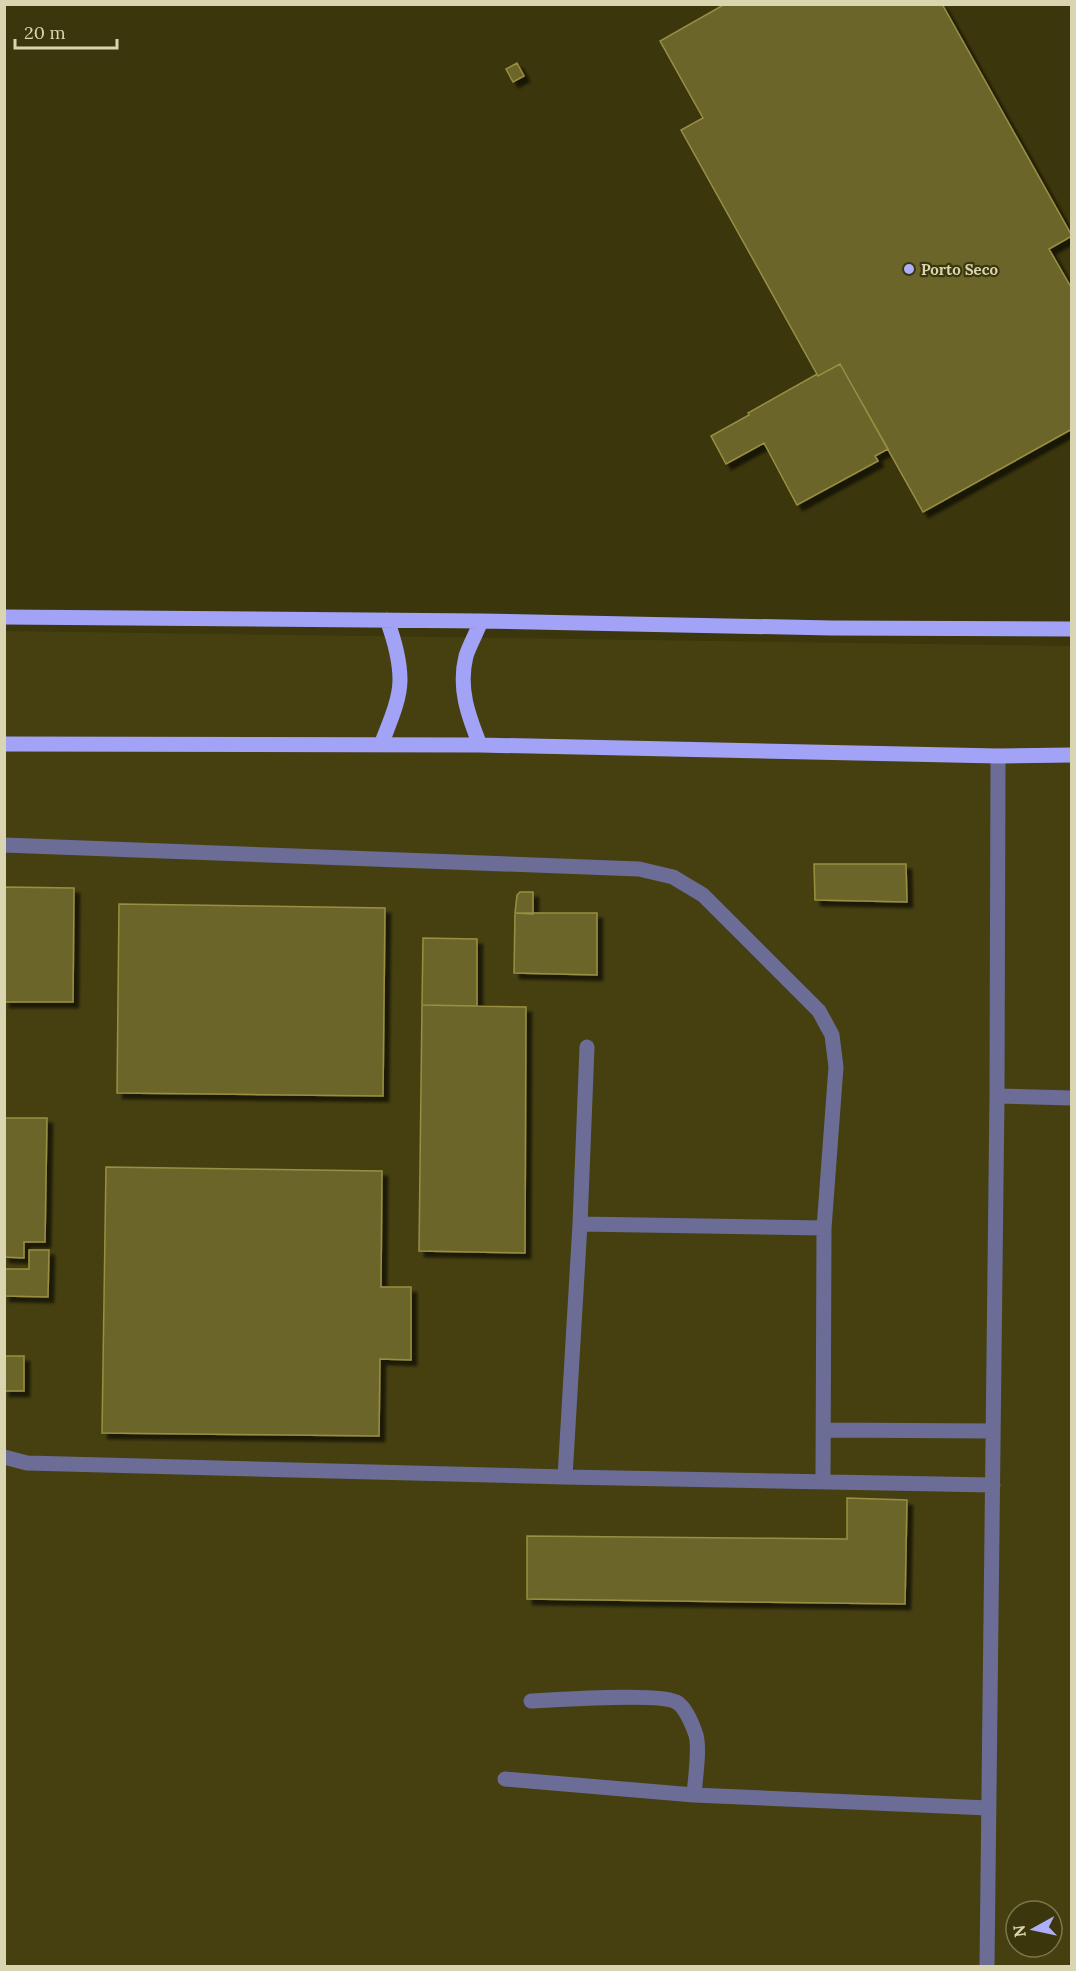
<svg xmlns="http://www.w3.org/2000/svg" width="1076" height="1971" viewBox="0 0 1076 1971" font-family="Lora,serif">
<defs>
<filter id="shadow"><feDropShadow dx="5.5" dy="5.5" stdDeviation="1.5" flood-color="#0009"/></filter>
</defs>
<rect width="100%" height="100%" fill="#3b360c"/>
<path fill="#464011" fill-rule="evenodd" d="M 5,631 L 1071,646 L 1071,1966 L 5,1966 ZM 1016,1911 L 1052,1911 L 1052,1947 L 1016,1947 Z"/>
<path fill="#6c652a" stroke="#988f42" stroke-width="1.5" filter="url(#shadow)" d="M 725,4 L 942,4 L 1072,236 L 1049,249 L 1072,289 L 1072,429 L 923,512 L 840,364 L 818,376 L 681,130 L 703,118 L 660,41 Z
M 517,63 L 524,76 L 513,82 L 506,69 Z
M 517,63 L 524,76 L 513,82 L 506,69 Z
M 517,63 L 524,76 L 513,82 L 506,69 Z
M 517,63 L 524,76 L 513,82 L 506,69 Z
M 517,63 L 524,76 L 513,82 L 506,69 Z
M 840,364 L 888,449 L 875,456 L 878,461 L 797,505 L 764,443 L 726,464 L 711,436 L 749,415 L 748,413 L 817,374 L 818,376 Z
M 840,364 L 888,449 L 875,456 L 878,461 L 797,505 L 764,443 L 726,464 L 711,436 L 749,415 L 748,413 L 817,374 L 818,376 Z
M 840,364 L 888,449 L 875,456 L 878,461 L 797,505 L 764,443 L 726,464 L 711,436 L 749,415 L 748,413 L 817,374 L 818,376 Z
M 840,364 L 888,449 L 875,456 L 878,461 L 797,505 L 764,443 L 726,464 L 711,436 L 749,415 L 748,413 L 817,374 L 818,376 Z
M 840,364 L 888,449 L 875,456 L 878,461 L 797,505 L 764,443 L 726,464 L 711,436 L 749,415 L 748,413 L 817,374 L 818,376 Z
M 814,864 L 906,864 L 907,902 L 815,900 Z
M 4,887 L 74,888 L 73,1002 L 4,1002 Z
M 520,892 L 533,892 L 533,914 L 515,913 L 517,895 Z
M 119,904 L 385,908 L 383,1096 L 117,1093 Z
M 515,913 L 597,913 L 597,975 L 514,973 Z
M 423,938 L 477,939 L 477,1006 L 422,1005 Z
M 422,1005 L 526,1007 L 525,1253 L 419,1251 Z
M 4,1118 L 47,1118 L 45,1242 L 24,1242 L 24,1258 L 4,1257 Z
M 106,1167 L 382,1171 L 381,1287 L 411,1287 L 411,1360 L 380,1359 L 379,1436 L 102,1433 Z
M 29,1250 L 49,1250 L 48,1297 L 4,1296 L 4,1269 L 29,1269 Z
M 4,1356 L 24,1356 L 24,1391 L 4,1391 Z
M 847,1498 L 907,1500 L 905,1604 L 527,1599 L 527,1536 L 847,1539 Z"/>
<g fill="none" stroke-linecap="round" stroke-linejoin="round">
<path stroke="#6b6d96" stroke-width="15" d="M 4,845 L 639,869 L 673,877 L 703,895 L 819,1011 L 832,1035 L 836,1067 L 824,1228 L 823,1481
M 997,1096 L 1072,1098
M 580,1224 L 587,1047
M 824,1430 L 993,1431
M 4,1457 L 27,1463 L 565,1477 L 993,1485
M 565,1477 L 580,1224 L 824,1228
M 531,1701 C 555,1700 664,1692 678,1703 C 686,1709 693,1726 696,1735 C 700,1749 695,1780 694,1795 L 988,1808
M 505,1779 L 694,1795
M 987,1966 L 997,1096 L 998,756"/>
<path stroke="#a2a3f6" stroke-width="15" d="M 4,617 L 481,621 L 832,628 L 1072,629
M 4,744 L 480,745 L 998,756 L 1072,755
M 381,745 C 388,726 400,701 400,680 C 400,660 394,639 387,620
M 480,745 C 468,715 458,688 466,656 C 470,644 477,632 481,621"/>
</g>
<circle fill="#adaffb" stroke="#3b360c" stroke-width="2" cx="909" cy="269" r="6"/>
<g text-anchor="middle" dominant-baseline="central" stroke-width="4.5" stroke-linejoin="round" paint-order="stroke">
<g font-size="15" font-weight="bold" fill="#d9d5b0" stroke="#3b360c" text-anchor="start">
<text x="921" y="269">Porto Seco</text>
</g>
</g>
<rect width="1076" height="1971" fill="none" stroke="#d9d5b0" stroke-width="12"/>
<g transform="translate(1034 1929) rotate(262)"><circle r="28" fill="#3b360c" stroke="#7a764e" stroke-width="1.5"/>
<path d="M0-4.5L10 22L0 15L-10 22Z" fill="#adaffb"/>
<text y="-9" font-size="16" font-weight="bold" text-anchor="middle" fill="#d9d5b0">N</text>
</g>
<path d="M15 39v9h102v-9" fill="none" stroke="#d9d5b0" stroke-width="3"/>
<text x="24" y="39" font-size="18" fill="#d9d5b0" stroke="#3b360c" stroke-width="4.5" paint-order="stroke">20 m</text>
</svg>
